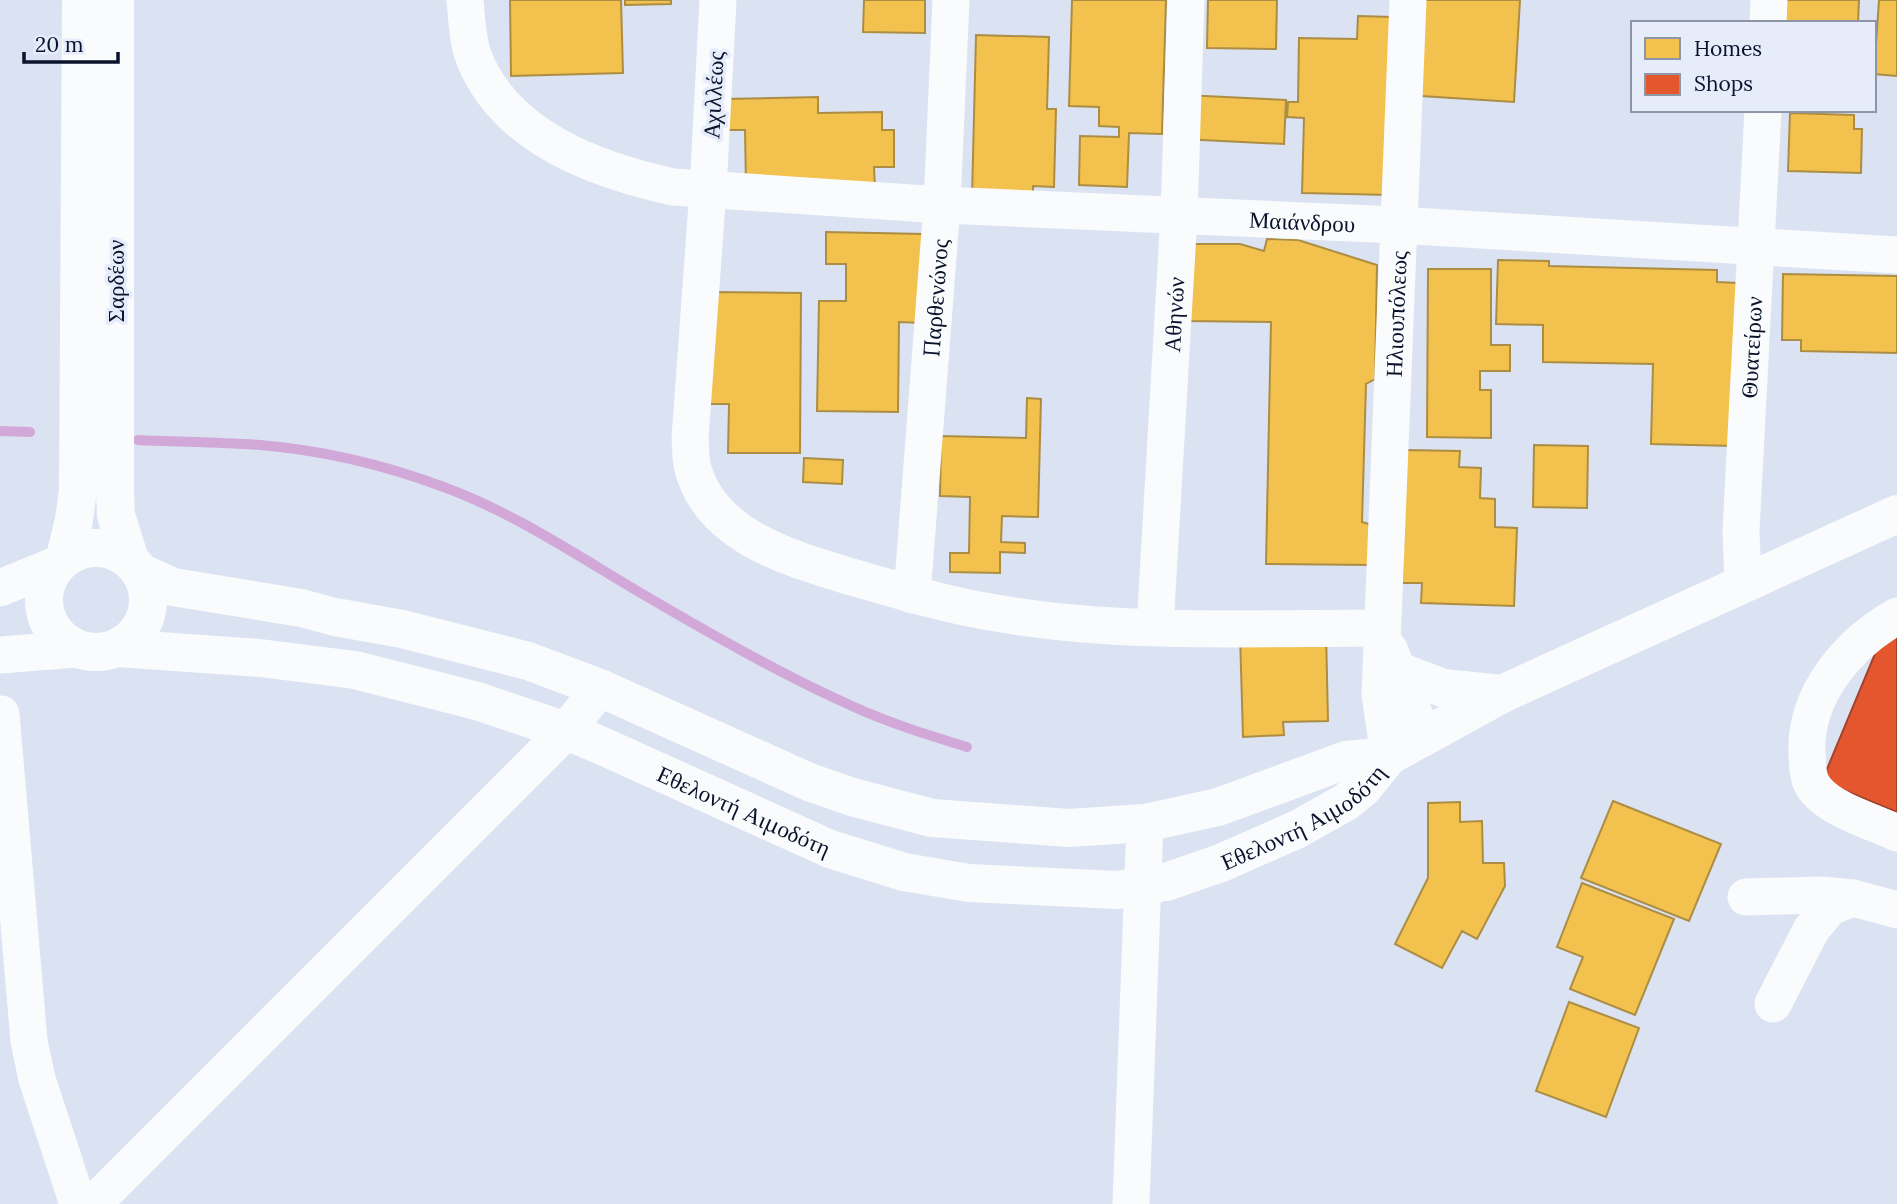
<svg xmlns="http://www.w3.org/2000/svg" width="1897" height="1204" viewBox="0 0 1897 1204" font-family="Lora,serif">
<rect width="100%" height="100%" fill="#dbe2f2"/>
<path fill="#f2c14e" stroke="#ac8d44" stroke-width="2" d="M 510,0 L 621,0 L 623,73 L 511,76 Z
M 625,0 L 671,0 L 671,4 L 625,5 Z
M 864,0 L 925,0 L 925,33 L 863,32 Z
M 1072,0 L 1166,0 L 1162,134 L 1129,133 L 1127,187 L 1079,185 L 1080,136 L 1119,137 L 1119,127 L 1099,126 L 1099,107 L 1069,106 Z
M 1208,0 L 1277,0 L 1276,49 L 1207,48 Z
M 1418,0 L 1520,0 L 1514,102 L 1421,96 Z
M 1785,0 L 1859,0 L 1858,23 L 1784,23 Z
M 1879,0 L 1897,0 L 1897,76 L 1874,74 Z
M 1358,16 L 1393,17 L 1390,195 L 1302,193 L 1304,118 L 1287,117 L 1288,102 L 1298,102 L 1299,38 L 1357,39 Z
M 976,35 L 1049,37 L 1047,109 L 1056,109 L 1054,187 L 1033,186 L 1033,199 L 972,197 Z
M 1184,95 L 1286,100 L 1284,144 L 1182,139 Z
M 818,97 L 818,113 L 882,112 L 882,130 L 894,130 L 894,167 L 874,167 L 875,188 L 746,187 L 745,130 L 724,130 L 723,99 Z
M 1790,113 L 1854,115 L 1854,129 L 1862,129 L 1861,173 L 1788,171 Z
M 826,232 L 924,234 L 922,323 L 899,322 L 898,412 L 817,411 L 819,301 L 846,301 L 846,264 L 826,264 Z
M 1267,239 L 1298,240 L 1377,265 L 1375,379 L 1366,384 L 1362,522 L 1372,525 L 1372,565 L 1266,564 L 1271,322 L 1184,321 L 1186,244 L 1240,244 L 1264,251 Z
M 1498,260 L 1549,261 L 1549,266 L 1717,270 L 1717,282 L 1739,283 L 1734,446 L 1651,444 L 1653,364 L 1543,362 L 1543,325 L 1496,324 Z
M 1428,269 L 1491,269 L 1491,345 L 1510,345 L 1510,371 L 1480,371 L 1480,390 L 1491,390 L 1491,438 L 1427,437 Z
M 1783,274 L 1897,276 L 1897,353 L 1801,351 L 1801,340 L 1782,340 Z
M 708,292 L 801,293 L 800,453 L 728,453 L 729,404 L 707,404 Z
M 1027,398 L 1041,399 L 1038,517 L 1002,516 L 1001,542 L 1025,543 L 1025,553 L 1000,552 L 1000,573 L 950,572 L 950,553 L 969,553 L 970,497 L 940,496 L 941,436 L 1026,438 Z
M 1534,445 L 1588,446 L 1587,508 L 1533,507 Z
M 1406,450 L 1460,451 L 1459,467 L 1481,468 L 1480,498 L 1495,499 L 1495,527 L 1517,528 L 1514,606 L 1421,603 L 1422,583 L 1402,583 Z
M 804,458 L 843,460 L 842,484 L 803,482 Z
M 1326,632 L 1328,721 L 1283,722 L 1284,735 L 1243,737 L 1240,634 Z
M 1613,801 L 1721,844 L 1689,921 L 1581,878 Z
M 1460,802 L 1460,822 L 1482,821 L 1483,863 L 1504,863 L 1505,886 L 1477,939 L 1462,931 L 1442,968 L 1395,944 L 1428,878 L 1428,803 Z
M 1582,883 L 1674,919 L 1635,1015 L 1570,989 L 1583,957 L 1557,947 Z
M 1569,1002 L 1639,1028 L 1606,1117 L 1536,1091 Z"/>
<path fill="#e4572e" stroke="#a3432d" stroke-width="2" d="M 1887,625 L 1897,629 L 1897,812 L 1822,781 Z"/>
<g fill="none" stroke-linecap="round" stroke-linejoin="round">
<path stroke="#d2a8d8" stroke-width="10" d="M 0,431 L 30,432
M 138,440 C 178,442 219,442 260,445 C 321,450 384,465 441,486 C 516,513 582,559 651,599 C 716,637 783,675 852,706 C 889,723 928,735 967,747"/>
<g stroke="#fafbfd" stroke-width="37">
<path id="s1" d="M 465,0 C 467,19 467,40 474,58 C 506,138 596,170 673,187 L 942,205 L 1397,225 L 1897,255"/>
<path d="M 718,0 L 708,190 L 690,438 C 691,448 690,459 693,469 C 712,538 793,559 852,577 C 900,591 947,605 996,613 C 1122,635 1254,628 1382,628"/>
<path d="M 1768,23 L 1769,0"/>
<path id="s2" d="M 1743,583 L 1741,531 L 1763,110"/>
<path d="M 0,588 L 56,565"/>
<path id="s3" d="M 912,595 L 942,205 L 951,0"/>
<path d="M 1897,616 C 1848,644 1804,695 1807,754 C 1808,767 1807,780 1816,790 C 1832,810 1873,822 1897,833"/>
<path id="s4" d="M 1155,627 L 1179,215 L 1186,0"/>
<path d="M 1389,649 L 1423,737"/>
<path d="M 0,655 L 76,649"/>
<path d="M 1,714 L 29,1041 L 37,1079 L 78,1204"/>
<path id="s5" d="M 1389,756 L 1380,694 L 1408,0"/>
<path d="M 1746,897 L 1821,895 L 1853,898 L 1897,910"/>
<path d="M 1773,1004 L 1811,930 L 1830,907 L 1853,898"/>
<path d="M 93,1204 L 566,731 L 600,688"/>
<path d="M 1131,1204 L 1145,823"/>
</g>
<g stroke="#fafbfd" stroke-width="38">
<path d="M 115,0 L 115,491 L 116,515 L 130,560"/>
<circle cx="96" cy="600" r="52"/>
<path d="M 65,557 L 74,520 L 78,490 L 81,0"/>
<path d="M 140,572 L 173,587 L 301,608 L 335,617 L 402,629 L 528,661 L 600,688 L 809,782 L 852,797 L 932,818 L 1069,828 L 1145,823 L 1218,807 L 1346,760 L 1389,756"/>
<path id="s6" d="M 117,648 L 260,658 L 355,670 L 477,701 L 566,731 L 600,745 L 830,849 L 904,872 L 969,883 L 1117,890 L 1166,882 L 1221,863 L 1298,829 L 1346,802 L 1363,788 L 1389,756 L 1502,694 L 1897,514"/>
<path d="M 1396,670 L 1443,688 L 1502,694"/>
</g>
</g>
<g text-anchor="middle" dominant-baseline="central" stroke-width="7" stroke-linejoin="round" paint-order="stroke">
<g font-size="23" fill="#0a132c" stroke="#e6ecfa">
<text transform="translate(713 95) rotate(-87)">Αχιλλέως</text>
<text stroke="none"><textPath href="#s1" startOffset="936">Μαιάνδρου</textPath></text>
<text transform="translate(115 281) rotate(-90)">Σαρδέων</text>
<text stroke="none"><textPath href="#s3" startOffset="298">Παρθενώνος</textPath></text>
<text stroke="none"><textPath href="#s4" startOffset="313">Αθηνών</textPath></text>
<text stroke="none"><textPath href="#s5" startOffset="443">Ηλιουπόλεως</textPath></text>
<text stroke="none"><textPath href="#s2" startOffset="236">Θυατείρων</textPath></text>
<text stroke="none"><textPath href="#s6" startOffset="654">Εθελοντή Αιμοδότη</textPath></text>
<text stroke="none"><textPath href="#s6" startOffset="1242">Εθελοντή Αιμοδότη</textPath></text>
</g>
</g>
<rect x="1631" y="21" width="245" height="91" fill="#e6ecfa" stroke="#8e95a8" stroke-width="2"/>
<rect x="1645" y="38" width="35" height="21" fill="#f2c14e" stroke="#8e95a8" stroke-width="2"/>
<text x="1694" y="56" font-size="21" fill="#0a132c">Homes</text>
<rect x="1645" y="74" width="35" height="21" fill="#e4572e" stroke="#8e95a8" stroke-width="2"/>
<text x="1694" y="91" font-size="21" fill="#0a132c">Shops</text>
<path d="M24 52v10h94v-10" fill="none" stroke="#0a132c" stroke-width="3.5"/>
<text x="35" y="52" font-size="21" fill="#0a132c" stroke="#e6ecfa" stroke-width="5" paint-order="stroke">20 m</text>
</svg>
